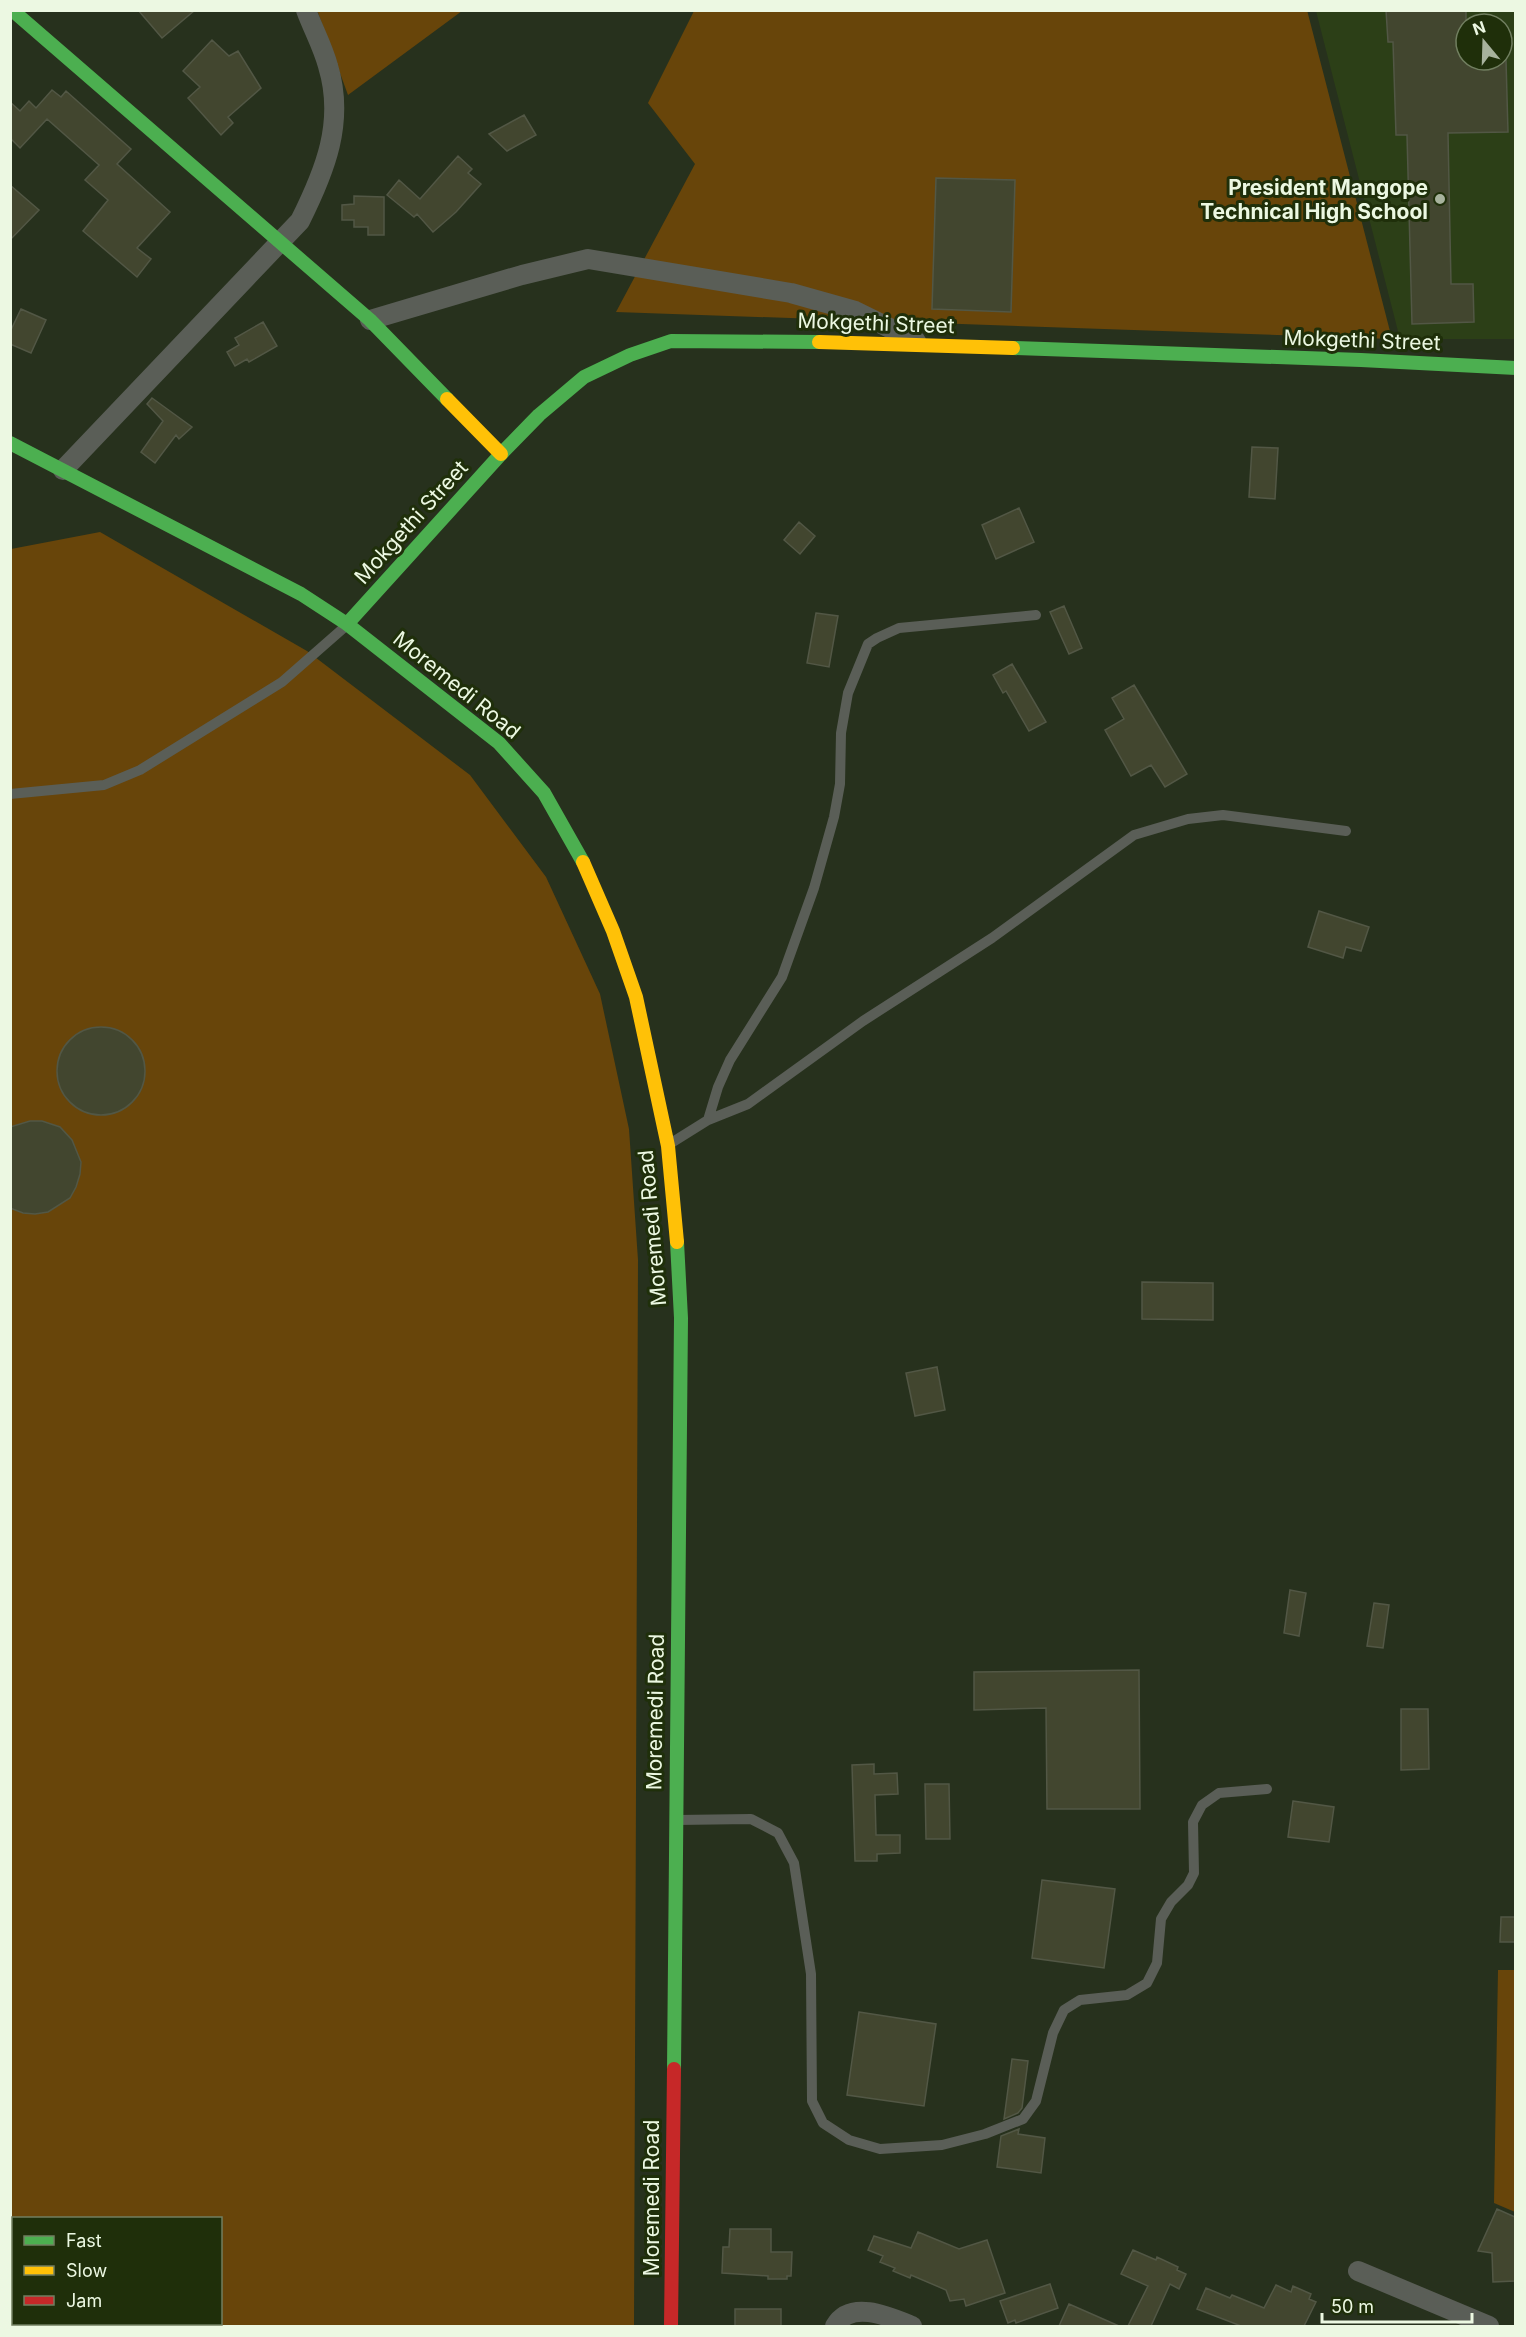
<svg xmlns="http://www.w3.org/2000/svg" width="1526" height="2337" viewBox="0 0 1526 2337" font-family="Inter,sans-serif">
<rect width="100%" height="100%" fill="#27311d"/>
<path fill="#2c3f17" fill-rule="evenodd" d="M 1316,11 L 1515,11 L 1515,339 L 1400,339 ZM 1466,24 L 1502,24 L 1502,60 L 1466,60 Z"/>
<path fill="#68450a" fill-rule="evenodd" d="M 317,10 L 462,11 L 348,95 Z
M 1307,10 L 1392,339 L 616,312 L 695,164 L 648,103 L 694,11 Z
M 100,532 L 307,651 L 470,775 L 546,877 L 600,994 L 629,1129 L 638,1260 L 634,2326 L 11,2326 L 11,549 ZM 14,2218 L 220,2218 L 220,2324 L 14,2324 Z
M 1498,1970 L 1515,1970 L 1515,2212 L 1494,2203 Z"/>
<path fill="#42462f" stroke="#525745" stroke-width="1.5" d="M 138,10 L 195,10 L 162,38 Z
M 1386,10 L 1466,10 L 1466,60 L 1506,60 L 1508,132 L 1448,133 L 1451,284 L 1473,284 L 1474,322 L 1412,324 L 1407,135 L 1396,135 L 1393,42 L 1388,42 Z
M 212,40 L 229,56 L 238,51 L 261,88 L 228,117 L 233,123 L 221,135 L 188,98 L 200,87 L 183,71 Z
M 52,90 L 61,97 L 66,91 L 131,149 L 117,164 L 170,212 L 137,248 L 151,259 L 137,277 L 83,231 L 108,200 L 85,180 L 99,165 L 47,119 L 20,148 L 10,138 L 10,102 L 20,111 L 29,101 L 36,108 Z
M 524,115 L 536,135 L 507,151 L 489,134 Z
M 458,156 L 472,169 L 468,173 L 481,184 L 456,212 L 433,232 L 417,214 L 414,217 L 387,195 L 399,180 L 420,199 Z
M 936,178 L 1015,180 L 1011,312 L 932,309 Z
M 10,185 L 39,210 L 10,240 Z
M 354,196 L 384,197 L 384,235 L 368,235 L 368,227 L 354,227 L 354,220 L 342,220 L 342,205 L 354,204 Z
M 21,309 L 46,320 L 31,353 L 10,344 L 10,332 Z
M 263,322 L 277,346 L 249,362 L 247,359 L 235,366 L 227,352 L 239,345 L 235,338 Z
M 152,398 L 192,427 L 179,439 L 176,435 L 155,463 L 141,452 L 163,421 L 147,404 Z
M 1252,447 L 1278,448 L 1275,499 L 1249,497 Z
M 1019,508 L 1034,542 L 996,559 L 982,525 Z
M 799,522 L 815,536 L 800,554 L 784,540 Z
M 1064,606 L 1082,648 L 1069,654 L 1050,612 Z
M 816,613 L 838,616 L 829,667 L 807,663 Z
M 1012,664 L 1046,722 L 1029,731 L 1006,691 L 1003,693 L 993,675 Z
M 1134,685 L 1187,774 L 1165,787 L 1151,765 L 1131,776 L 1105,730 L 1124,719 L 1112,698 Z
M 1319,911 L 1369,927 L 1361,951 L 1346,947 L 1343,958 L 1308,947 Z
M57 1071a44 44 0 1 1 88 0a44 44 0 1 1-88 0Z
M 30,1121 L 42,1121 L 60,1127 L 72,1140 L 81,1162 L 80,1174 L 76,1187 L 70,1198 L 48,1212 L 35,1214 L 23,1213 L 10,1208 L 10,1127 Z
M 1142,1282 L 1213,1283 L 1213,1320 L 1142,1319 Z
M 937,1367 L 945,1410 L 915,1416 L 906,1373 Z
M 1290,1590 L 1306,1593 L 1299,1636 L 1284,1633 Z
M 1374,1603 L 1389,1605 L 1383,1648 L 1367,1646 Z
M 1139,1670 L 1140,1809 L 1047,1809 L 1046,1708 L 974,1710 L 974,1672 Z
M 1401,1709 L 1428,1709 L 1429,1769 L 1401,1770 Z
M 874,1764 L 874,1774 L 897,1773 L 898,1794 L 875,1795 L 876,1835 L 900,1835 L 900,1853 L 877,1854 L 877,1861 L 855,1861 L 852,1765 Z
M 925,1784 L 949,1784 L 950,1839 L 926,1839 Z
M 1293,1801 L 1334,1807 L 1329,1842 L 1288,1837 Z
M 1042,1880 L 1115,1889 L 1104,1968 L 1032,1958 Z
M 1501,1917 L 1515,1917 L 1515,1942 L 1500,1942 Z
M 859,2012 L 936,2024 L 924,2106 L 847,2095 Z
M 1012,2059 L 1028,2061 L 1022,2108 L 1018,2113 L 1004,2119 Z
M 1019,2129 L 1018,2134 L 1045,2138 L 1041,2173 L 997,2167 L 1001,2136 Z
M 1497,2209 L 1515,2217 L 1515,2281 L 1493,2282 L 1492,2253 L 1478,2251 Z
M 730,2229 L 771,2229 L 771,2252 L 792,2252 L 791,2276 L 787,2276 L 787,2279 L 768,2279 L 768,2276 L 722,2273 L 723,2247 L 729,2247 Z
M 918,2232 L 959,2249 L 987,2240 L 1005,2293 L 966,2306 L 964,2299 L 950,2301 L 946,2290 L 911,2275 L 910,2278 L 893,2271 L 895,2268 L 880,2262 L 883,2256 L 868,2250 L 874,2236 L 911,2248 Z
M 1133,2250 L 1156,2260 L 1157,2257 L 1178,2267 L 1177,2270 L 1186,2274 L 1179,2289 L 1170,2284 L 1151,2326 L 1128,2326 L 1148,2286 L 1121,2274 Z
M 1050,2284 L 1058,2308 L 1016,2323 L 1015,2320 L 1008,2323 L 1000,2301 Z
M 1276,2285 L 1291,2292 L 1293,2286 L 1311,2294 L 1309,2299 L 1316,2302 L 1304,2326 L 1241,2326 L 1197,2309 L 1206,2288 L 1230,2298 L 1232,2295 L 1264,2308 Z
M 1069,2304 L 1119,2326 L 1059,2326 Z
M 735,2309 L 781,2309 L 781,2326 L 735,2326 Z"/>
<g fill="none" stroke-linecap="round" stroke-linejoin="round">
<path stroke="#5a5e57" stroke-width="10" d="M 10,794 L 104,785 L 140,770 L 282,682 L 347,625
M 708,1120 L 718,1087 L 730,1060 L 782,977 L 814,888 L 834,817 L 840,784 L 841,733 L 848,693 L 868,644 L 877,638 L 899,628 L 1036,615
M 668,1145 L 708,1120 L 748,1104 L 863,1021 L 992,938 L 1134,835 L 1188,819 L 1223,815 L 1346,831
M 677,1820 L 751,1819 L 778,1833 L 794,1863 L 811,1974 L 812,2101 L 823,2123 L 849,2140 L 880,2149 L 942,2145 L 985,2134 L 1023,2119 L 1036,2101 L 1053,2033 L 1064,2010 L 1080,2000 L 1127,1995 L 1147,1983 L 1157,1963 L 1161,1919 L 1171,1902 L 1188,1885 L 1194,1873 L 1193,1822 L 1202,1805 L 1219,1793 L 1267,1789"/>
<path stroke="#5a5e57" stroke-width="20" d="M 370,320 L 522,275 L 588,259 L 791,293 L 855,311 L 916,341
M 63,470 L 300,221 C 325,171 345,122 328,66 C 323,47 313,29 306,10
M 1358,2271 L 1489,2326
M 835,2326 C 851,2299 890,2317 912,2326"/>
<path stroke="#4caf50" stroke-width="14" d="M 12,10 L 370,320 L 447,399
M 1013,348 L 1361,360 L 1516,368
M 10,443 L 301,594 L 347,624 L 499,743 L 544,793 L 583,862
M 347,624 L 501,454 L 539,415 L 584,377 L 630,355 L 671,341 L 819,342
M 674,2069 L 681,1318 L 677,1242"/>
<path stroke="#ffc107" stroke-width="14" d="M 819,342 L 1013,348
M 447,399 L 501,454
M 583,862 L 613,931 L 636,997 L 668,1146 L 677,1242"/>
<path stroke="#c62828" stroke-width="14" d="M 671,2326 L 674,2069"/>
</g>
<circle fill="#a7b29d" stroke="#1f2f0a" stroke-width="2" cx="1440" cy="199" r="6"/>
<g text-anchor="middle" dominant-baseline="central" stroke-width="6" stroke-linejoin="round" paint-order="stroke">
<g font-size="21" font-weight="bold" fill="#ecf8e2" stroke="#1f2f0a" text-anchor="end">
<text x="1428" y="187">President Mangope<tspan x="1428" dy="24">Technical High School</tspan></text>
</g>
<g font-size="21" fill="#ecf8e2" stroke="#1f2f0a">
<text transform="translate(876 323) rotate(2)">Mokgethi Street</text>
<text transform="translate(1362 340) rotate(2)">Mokgethi Street</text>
<text transform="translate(411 522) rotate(-48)">Mokgethi Street</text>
<text transform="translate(457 685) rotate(39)">Moremedi Road</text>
<text transform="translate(652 1228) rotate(-95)">Moremedi Road</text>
<text transform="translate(655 1712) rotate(-89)">Moremedi Road</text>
<text transform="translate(651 2198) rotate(-90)">Moremedi Road</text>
</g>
</g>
<rect width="1526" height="2337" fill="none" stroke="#ecf8e2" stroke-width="24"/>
<rect x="12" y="2217" width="210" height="108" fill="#1f2f0a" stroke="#717f60" stroke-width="1.5"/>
<rect x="24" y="2236" width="30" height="9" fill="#4caf50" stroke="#717f60" stroke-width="1.5"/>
<text x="66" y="2247" font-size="18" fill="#ecf8e2">Fast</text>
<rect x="24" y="2266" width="30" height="9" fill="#ffc107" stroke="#717f60" stroke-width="1.5"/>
<text x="66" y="2277" font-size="18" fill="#ecf8e2">Slow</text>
<rect x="24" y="2296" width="30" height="9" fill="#c62828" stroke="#717f60" stroke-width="1.5"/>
<text x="66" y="2307" font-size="18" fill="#ecf8e2">Jam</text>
<g transform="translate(1484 42) rotate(341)"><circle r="28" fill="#1f2f0a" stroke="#717f60" stroke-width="1.5"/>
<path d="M0-4.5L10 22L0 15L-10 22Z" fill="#a7b29d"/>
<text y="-9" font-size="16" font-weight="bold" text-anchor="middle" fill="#ecf8e2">N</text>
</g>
<path d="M1322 2313v9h150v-9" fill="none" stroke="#ecf8e2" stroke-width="3"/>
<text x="1331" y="2313" font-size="18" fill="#ecf8e2" stroke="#1f2f0a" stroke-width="4.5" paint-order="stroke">50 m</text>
</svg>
